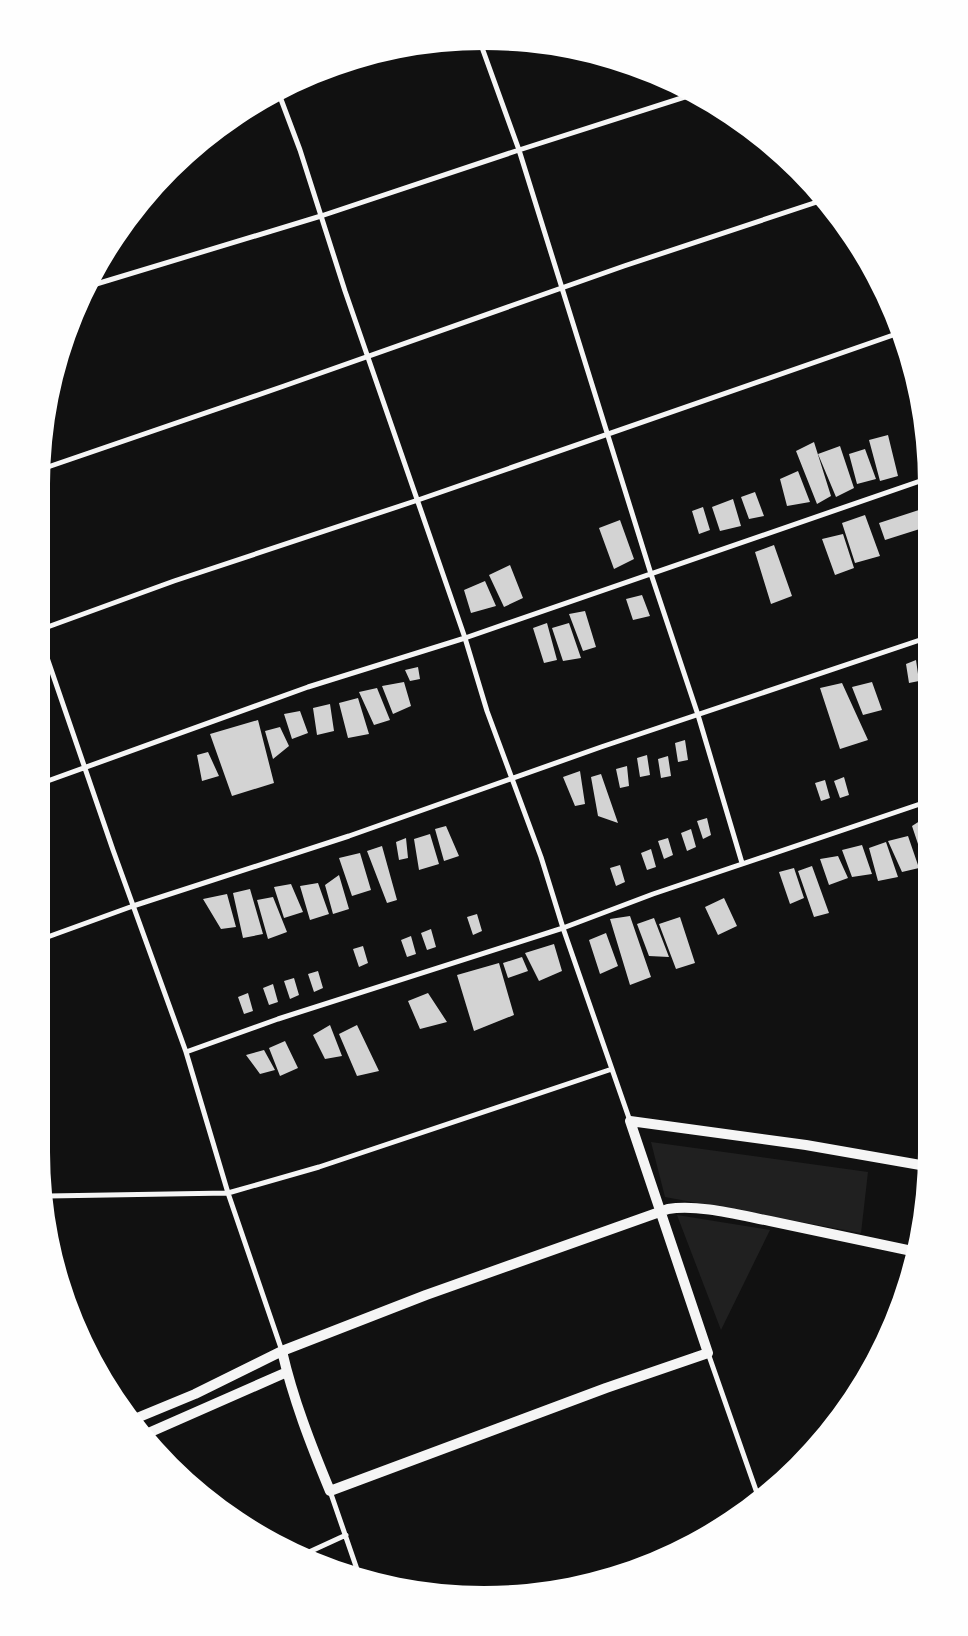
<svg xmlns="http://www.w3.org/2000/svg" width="968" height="1636" viewBox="0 0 968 1636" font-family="Helvetica,sans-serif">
<rect width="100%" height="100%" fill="#111"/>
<path fill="#202020" d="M 651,1142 L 868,1172 L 861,1233 L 665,1197 Z
M 677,1215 L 770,1230 L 721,1330 Z"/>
<path fill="#d3d3d3" d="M 888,435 L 898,476 L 880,481 L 869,440 Z
M 814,442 L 831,496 L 817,504 L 796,451 Z
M 840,446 L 854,488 L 836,497 L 818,454 Z
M 865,449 L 876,479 L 857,484 L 849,454 Z
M 798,471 L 810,502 L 787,506 L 780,479 Z
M 755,492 L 764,516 L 749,519 L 741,497 Z
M 733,499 L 741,526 L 720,531 L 712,507 Z
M 703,507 L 710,530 L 699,534 L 692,511 Z
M 922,509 L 926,527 L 885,540 L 879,523 Z
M 865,515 L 880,556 L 855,563 L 842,523 Z
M 620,520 L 634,559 L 614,569 L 599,528 Z
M 843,534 L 854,568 L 835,575 L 822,539 Z
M 774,545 L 792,596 L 771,604 L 755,552 Z
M 510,565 L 523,598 L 504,607 L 489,575 Z
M 485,581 L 496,606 L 471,613 L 464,590 Z
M 642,595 L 650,616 L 633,620 L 626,599 Z
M 585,611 L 596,647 L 583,651 L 569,614 Z
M 547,623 L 557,660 L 544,663 L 533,628 Z
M 569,623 L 581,658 L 563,661 L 552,628 Z
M 916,660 L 919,681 L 909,683 L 906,664 Z
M 418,667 L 420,679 L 410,681 L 405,670 Z
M 404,682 L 411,706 L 393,714 L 382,686 Z
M 872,682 L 882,710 L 863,715 L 852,687 Z
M 842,683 L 868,740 L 840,749 L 820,688 Z
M 377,688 L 390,720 L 374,725 L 359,692 Z
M 358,698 L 369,734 L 348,738 L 339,703 Z
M 330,704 L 334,731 L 317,735 L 313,708 Z
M 300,711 L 308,733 L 292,739 L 284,714 Z
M 258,720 L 274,783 L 232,796 L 210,734 Z
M 280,727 L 289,746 L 273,759 L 265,731 Z
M 685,740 L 688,760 L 678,762 L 675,743 Z
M 208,752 L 219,776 L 202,781 L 197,755 Z
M 647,755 L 650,775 L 640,777 L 637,758 Z
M 668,756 L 671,776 L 661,778 L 658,759 Z
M 627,766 L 629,786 L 620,788 L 616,769 Z
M 580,771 L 585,804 L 575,806 L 563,777 Z
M 601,774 L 618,823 L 598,816 L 591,777 Z
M 844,777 L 849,795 L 840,798 L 834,781 Z
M 825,780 L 830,798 L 821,801 L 815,783 Z
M 926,817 L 926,865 L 925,865 L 912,826 Z
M 707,818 L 711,835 L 703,839 L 697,821 Z
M 446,826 L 459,856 L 444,861 L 435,829 Z
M 691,829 L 696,847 L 687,851 L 681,833 Z
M 430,834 L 439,864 L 419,870 L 414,839 Z
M 908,836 L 919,868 L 902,872 L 888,841 Z
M 406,838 L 408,858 L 399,860 L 396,842 Z
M 668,838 L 673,855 L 664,859 L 658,841 Z
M 886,842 L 898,877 L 878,881 L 869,848 Z
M 862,845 L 872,874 L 852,877 L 842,850 Z
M 382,846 L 397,900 L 387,903 L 367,851 Z
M 651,849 L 656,867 L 647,870 L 641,853 Z
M 360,853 L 371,890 L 352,896 L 339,858 Z
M 838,856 L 848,878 L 829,885 L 820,859 Z
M 620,865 L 625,882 L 616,886 L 610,868 Z
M 812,866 L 829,913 L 814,917 L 798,871 Z
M 794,868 L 804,898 L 790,904 L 779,872 Z
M 339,875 L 349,909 L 333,914 L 325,885 Z
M 318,883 L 329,914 L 310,920 L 300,886 Z
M 291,884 L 303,912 L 284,918 L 274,887 Z
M 250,889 L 263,934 L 243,938 L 233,893 Z
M 227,894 L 236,927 L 221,929 L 203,899 Z
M 273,897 L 287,932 L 268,939 L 257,900 Z
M 724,898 L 737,926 L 718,935 L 705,907 Z
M 477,914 L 482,931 L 473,935 L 467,917 Z
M 630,916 L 651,977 L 630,985 L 610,919 Z
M 680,917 L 695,963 L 676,969 L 659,924 Z
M 654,918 L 669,957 L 649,956 L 637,924 Z
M 431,929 L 436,947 L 427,950 L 421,933 Z
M 606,933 L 618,966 L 600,974 L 589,940 Z
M 411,936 L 416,954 L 407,957 L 401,940 Z
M 554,944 L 562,971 L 539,981 L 525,953 Z
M 363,946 L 368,963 L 359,967 L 353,949 Z
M 522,957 L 528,971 L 508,978 L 503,963 Z
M 499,963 L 514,1015 L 474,1031 L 457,975 Z
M 318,971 L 323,988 L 314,992 L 308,974 Z
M 294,978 L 299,995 L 290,999 L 284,981 Z
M 273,984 L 278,1002 L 269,1005 L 263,988 Z
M 248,993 L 253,1011 L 244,1014 L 238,997 Z
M 428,993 L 447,1022 L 420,1029 L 408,1001 Z
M 330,1025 L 342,1056 L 325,1059 L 313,1035 Z
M 357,1025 L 379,1071 L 357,1076 L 339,1034 Z
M 285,1041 L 298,1068 L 280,1076 L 269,1048 Z
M 264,1050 L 275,1070 L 260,1074 L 246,1055 Z"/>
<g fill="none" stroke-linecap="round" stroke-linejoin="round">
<path stroke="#f5f5f5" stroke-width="5" d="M 480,42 L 519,150 L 651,574 L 698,715 L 742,863
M 279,94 L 300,150 L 345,291 L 465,638 L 487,711 L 541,857 L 563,928 L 630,1121
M 93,285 L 321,216 L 519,150 L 691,95
M 42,469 L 284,386 L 624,266 L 820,201
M 42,629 L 174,581 L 418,500 L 899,333
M 42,643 L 113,850 L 186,1052 L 228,1193 L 282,1351
M 42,783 L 308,687 L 465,638 L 926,479
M 42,939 L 133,906 L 349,836 L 601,747 L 926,638
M 186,1052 L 278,1019 L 563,928 L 653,894 L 926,802
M 48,1196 L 228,1193 L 319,1167 L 612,1069
M 708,1353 L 758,1496
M 330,1491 L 359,1575
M 309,1552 L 346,1535"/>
<path stroke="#f5f5f5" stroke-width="10" d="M 282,1351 C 293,1399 311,1445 330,1491 L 606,1388 L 708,1353 L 630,1121 L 806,1145 L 926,1166
M 132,1420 L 195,1394 L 282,1351 L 426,1295 L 668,1209 C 698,1204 739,1215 770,1221 C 817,1231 865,1241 912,1251
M 146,1434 L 287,1372"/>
</g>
<path d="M0 0H968V1636H0ZM484 50H484A434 434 0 0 1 918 484V1152A434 434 0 0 1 484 1586H484A434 434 0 0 1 50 1152V484A434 434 0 0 1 484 50Z" fill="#fefefe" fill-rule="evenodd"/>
</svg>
